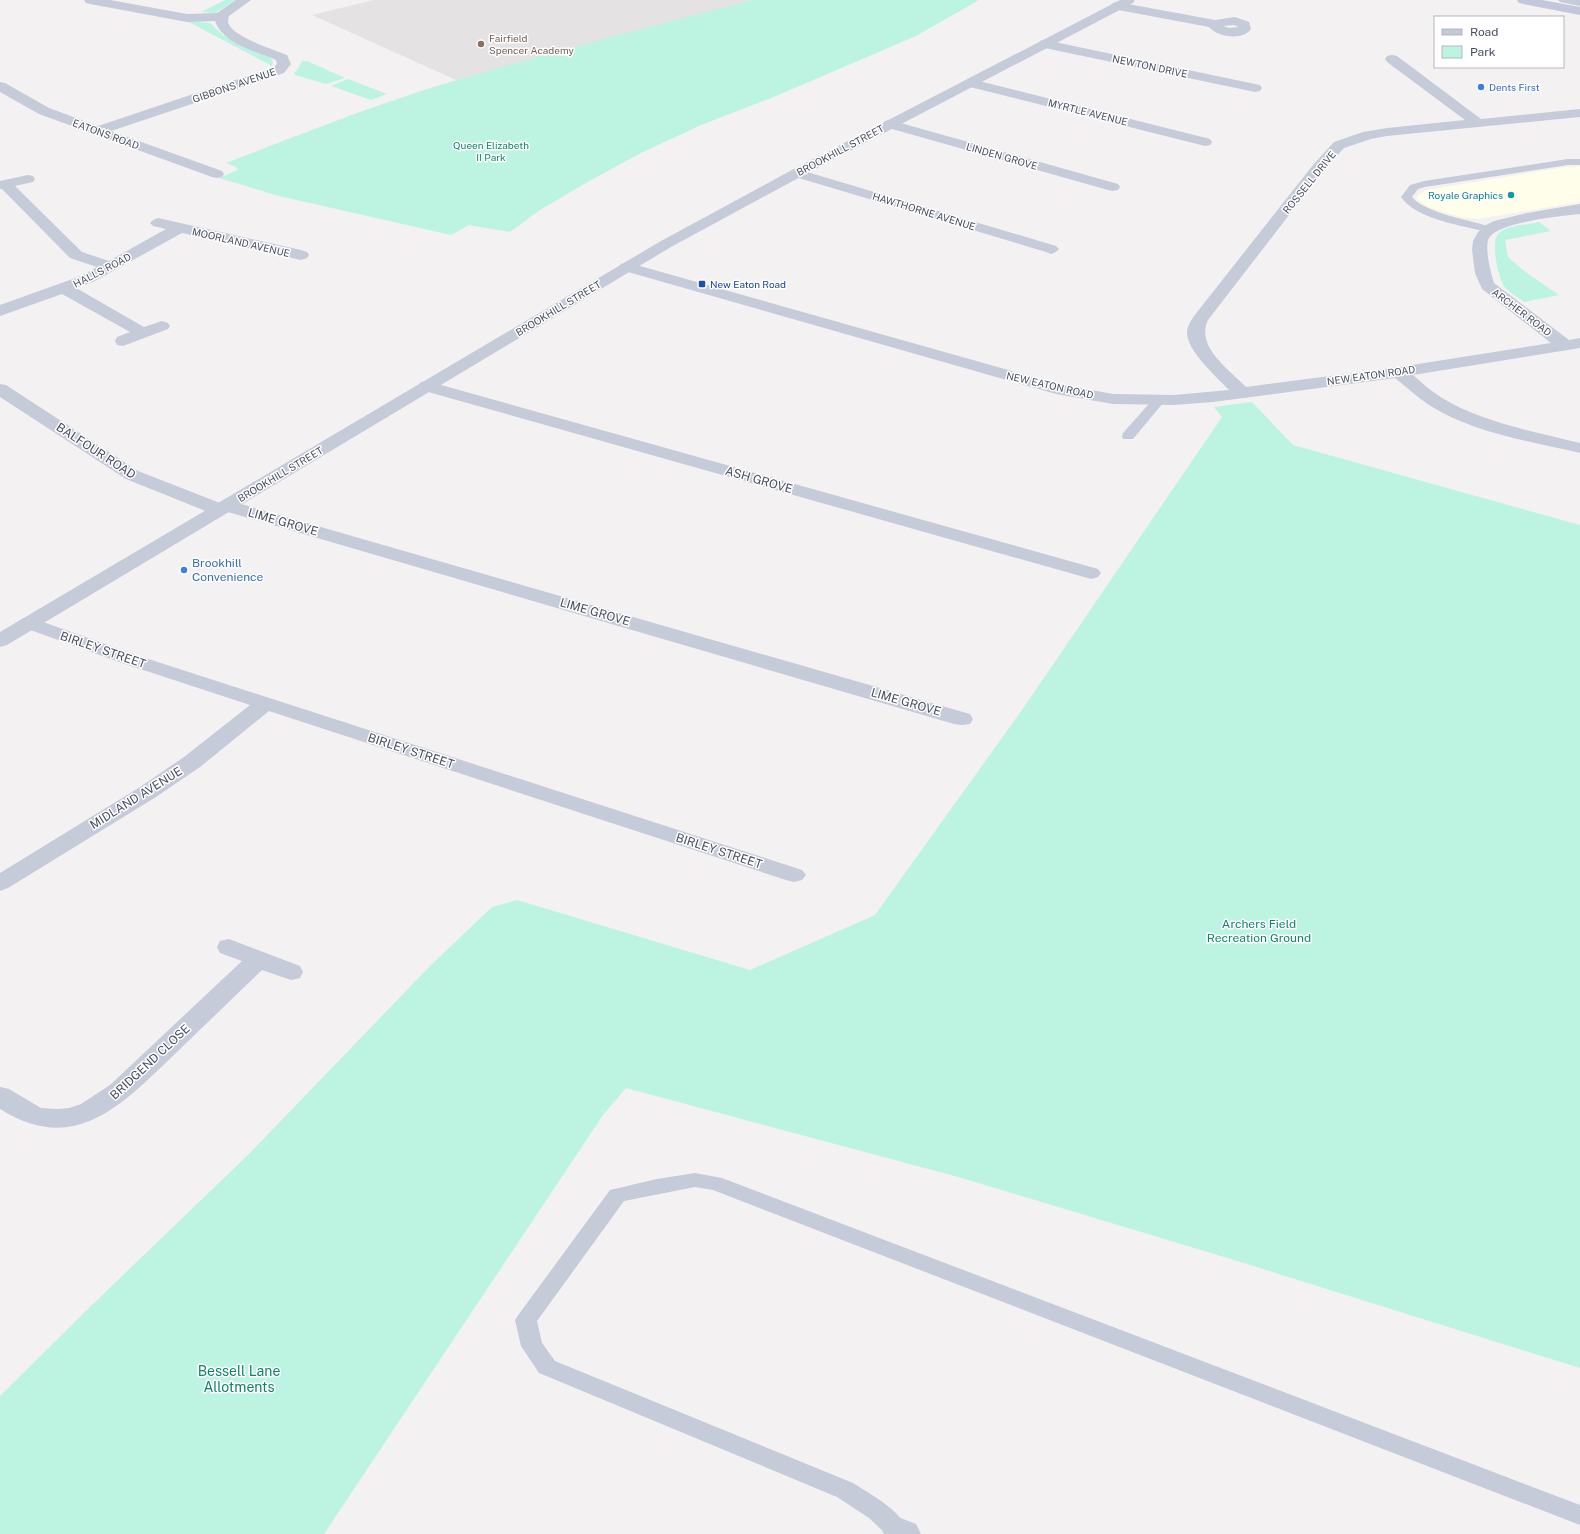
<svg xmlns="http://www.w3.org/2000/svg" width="1580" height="1534" viewBox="0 0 1580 1534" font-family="'Public Sans',sans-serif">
<rect width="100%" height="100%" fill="#f3f1f1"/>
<path fill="#fefeea" d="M 1580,166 L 1580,202 L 1478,219 L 1460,217 L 1428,207 L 1418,200 L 1416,197 L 1426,190 L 1565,167 Z"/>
<path fill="#e4e2e3" d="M 374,0 L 752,0 L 456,80 L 312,15 Z"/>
<path fill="#bcf4e1" d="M 225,0 L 236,0 L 215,13 L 201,12 Z
M 752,0 L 979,0 L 916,36 L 776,96 L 701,125 L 639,154 L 591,180 L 540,210 L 510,232 L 469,225 L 451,235 L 279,196 L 219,178 L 238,170 L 236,167 L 226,163 C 302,134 378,103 457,80 C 555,51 654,26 752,0 Z
M 187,21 L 210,23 L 223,35 L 232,40 L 270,57 L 273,62 L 272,66 Z
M 302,61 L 307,61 L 345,78 L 326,84 L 295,75 L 294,73 L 298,69 Z
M 348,79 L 387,94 L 371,100 L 331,86 Z
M 1539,222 L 1551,231 L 1505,240 L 1508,257 L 1524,271 L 1559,295 L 1524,302 C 1518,297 1508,292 1504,286 C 1498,278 1490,240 1499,233 C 1509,225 1527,225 1539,222 Z
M 1252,402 L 1293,445 L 1580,525 L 1580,1368 L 1234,1260 L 962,1178 L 626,1088 L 603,1115 L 324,1534 L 0,1534 L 0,1396 L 95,1302 L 249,1154 L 431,965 L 492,907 L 517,900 L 750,970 L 875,915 L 1022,710 L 1222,417 L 1214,407 Z"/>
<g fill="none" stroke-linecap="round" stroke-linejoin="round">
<path fill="#c6cbda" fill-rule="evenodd" d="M 1558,0 L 1580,0 L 1580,6 L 1560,2 Z
M 1568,159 L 1580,159 L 1580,165 L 1568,165 L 1425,187 L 1418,189 L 1412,197 C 1425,213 1472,221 1492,227 L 1494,229 L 1488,232 C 1463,226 1416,219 1401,197 L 1410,185 L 1424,181 Z
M 1159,396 L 1163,397 L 1165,400 L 1163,403 L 1133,439 L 1123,439 L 1122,436 L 1123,433 L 1155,397 Z
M 695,1173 L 722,1178 L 1580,1505 L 1580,1525 L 713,1190 L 695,1187 L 624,1201 L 537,1321 L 542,1343 L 555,1361 L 853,1483 C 873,1496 899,1509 909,1531 L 908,1534 L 886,1534 L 869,1518 L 837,1497 L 539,1373 L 521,1346 L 515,1320 L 519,1314 L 610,1190 L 657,1179 Z"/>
<path fill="#c6cbda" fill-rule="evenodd" d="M 84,0 L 110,0 L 187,14 L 217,13 L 236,0 L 251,0 L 229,16 C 229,16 228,21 228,22 C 230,36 275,50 287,55 L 291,64 L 284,73 L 111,131 L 222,171 L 224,174 L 222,177 L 217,178 L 212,177 L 39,114 L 0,92 L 0,82 L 5,83 L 49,108 L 98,126 L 274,67 L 277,64 L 276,60 C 256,51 223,44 215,21 L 187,22 L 90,4 L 86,3 Z
M 1117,2 L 1215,20 L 1235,17 L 1249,22 L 1251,29 C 1243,41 1217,37 1209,27 L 1113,9 L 1111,6 L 1113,3 ZM 1234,25 L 1239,27 L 1229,28 L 1223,26 Z
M 1045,40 L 1255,84 L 1260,85 L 1262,88 L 1260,91 L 1255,92 L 1040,47 L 1039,44 L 1040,41 Z
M 1392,55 L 1397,56 L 1481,119 L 1580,109 L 1580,117 L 1387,136 L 1371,139 L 1344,148 L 1323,171 L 1208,320 C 1195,347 1230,370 1246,387 L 1399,367 L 1551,343 L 1482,289 L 1475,273 L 1472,250 L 1473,241 L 1478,232 L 1484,226 L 1494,221 L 1527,213 L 1580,204 L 1580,214 C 1561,216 1499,222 1489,238 C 1484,247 1491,274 1494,283 L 1569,340 L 1580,338 L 1580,348 L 1413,375 C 1422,383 1431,391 1442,398 C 1484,423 1533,431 1580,443 L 1580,453 C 1529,441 1473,433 1429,405 C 1417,397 1407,387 1395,378 L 1213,402 L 1174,405 L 1113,404 L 1056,394 L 621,270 L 619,267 L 621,264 L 627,262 L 633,264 L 1058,384 L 1113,394 L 1174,395 L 1229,390 C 1217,377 1187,351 1187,333 C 1187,326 1191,321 1194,316 L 1313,165 L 1334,142 L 1363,132 L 1387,128 L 1465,120 L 1387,62 L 1385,59 L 1387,56 Z
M 971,79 L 1210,139 L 1212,142 L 1210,145 L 1205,146 L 966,86 L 964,83 L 966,80 Z
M 890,120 L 1118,184 L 1120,187 L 1118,190 L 1113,191 L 1108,190 L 885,127 L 883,124 L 885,121 Z
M 797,169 L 1056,246 L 1059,249 L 1056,252 L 1051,254 L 1046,252 L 792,176 L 790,173 L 792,170 Z
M 28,175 L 33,176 L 35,179 L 33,182 L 15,186 L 82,252 L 109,261 L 166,229 L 153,226 L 150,223 L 153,220 L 158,218 L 301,250 L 307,252 L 309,255 L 307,258 L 301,260 L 182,233 L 93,282 L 76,288 L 144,327 L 162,321 L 168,323 L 170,326 L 168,329 L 123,346 L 117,345 L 115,341 L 117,337 L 130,332 L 62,294 L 0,316 L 0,305 L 81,276 L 97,267 L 70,258 L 2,189 L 0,189 L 0,181 Z
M 427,381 L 1098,569 L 1101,573 L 1098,577 L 1091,579 L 1084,577 L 421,390 L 418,386 L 421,382 Z
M 0,384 L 6,385 L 138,471 L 220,503 L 227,500 L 234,502 L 970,714 L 973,719 L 970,724 L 962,725 L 954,724 L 228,512 L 220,516 L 213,514 L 126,479 L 0,397 Z
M 29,617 L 136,655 L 802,870 L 806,875 L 802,880 L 794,882 L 786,880 L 269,711 L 200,767 L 156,797 L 8,888 L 0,891 L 0,873 L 140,787 L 184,757 L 250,705 L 122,663 L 22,627 L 19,623 L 22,619 Z
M 229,939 L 300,966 L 303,972 L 300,978 L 291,980 L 262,970 C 234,997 205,1025 177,1052 C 123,1103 77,1157 0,1109 L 0,1087 L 9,1089 L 41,1108 L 58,1109 L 69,1108 L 81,1104 L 110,1085 L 242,961 L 220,953 L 217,947 L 220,941 Z
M 898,1517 L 916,1524 L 921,1534 L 884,1534 L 882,1531 L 887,1521 Z"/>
<path fill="#c6cbda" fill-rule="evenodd" d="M 1120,0 L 1135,0 L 1133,3 L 802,176 L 671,247 L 7,645 L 0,647 L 0,632 L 661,241 L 792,170 Z"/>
<path fill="#c2c7db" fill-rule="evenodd" d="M 1517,0 L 1542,0 L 1580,7 L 1580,15 L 1523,4 L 1519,3 Z"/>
</g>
<circle fill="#8d6e63" stroke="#fff" stroke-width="1.5" cx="481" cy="44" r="4"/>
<g fill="#3f7fe0" stroke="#fff" stroke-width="1.5">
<circle cx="1481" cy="87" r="4"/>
<circle cx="184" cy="570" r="4"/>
</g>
<circle fill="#0f9aa8" stroke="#fff" stroke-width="1.5" cx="1511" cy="195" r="4"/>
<rect fill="#1a4fb4" stroke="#fff" stroke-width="1.5" x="698" y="280" width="8" height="8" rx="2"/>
<g text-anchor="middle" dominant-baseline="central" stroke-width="3" stroke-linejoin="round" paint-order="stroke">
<g font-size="10" fill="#785e54" stroke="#fff" text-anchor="start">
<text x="489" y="38">Fairfield<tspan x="489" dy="12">Spencer Academy</tspan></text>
</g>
<g font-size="10" fill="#474d60" stroke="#fff">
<text transform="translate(1150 66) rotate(12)">NEWTON DRIVE</text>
<text transform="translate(234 85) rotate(-19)">GIBBONS AVENUE</text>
<text transform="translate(1088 112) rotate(14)">MYRTLE AVENUE</text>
<text transform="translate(106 134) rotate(20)">EATONS ROAD</text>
<text transform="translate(840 150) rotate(-28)">BROOKHILL STREET</text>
<text transform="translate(1002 156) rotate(16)">LINDEN GROVE</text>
<text transform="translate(1309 182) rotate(-51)">ROSSELL DRIVE</text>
<text transform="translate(924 211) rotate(17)">HAWTHORNE AVENUE</text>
<text transform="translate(241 242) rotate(13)">MOORLAND AVENUE</text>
<text transform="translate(102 270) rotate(-27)">HALLS ROAD</text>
<text transform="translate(558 308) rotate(-31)">BROOKHILL STREET</text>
<text transform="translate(1522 312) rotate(37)">ARCHER ROAD</text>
<text transform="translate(1371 375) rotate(-8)">NEW EATON ROAD</text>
<text transform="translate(1050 385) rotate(13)">NEW EATON ROAD</text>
<text transform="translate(280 474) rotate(-31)">BROOKHILL STREET</text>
</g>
<g font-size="10" fill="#366cbe" stroke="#fff" text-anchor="start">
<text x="1489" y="87">Dents First</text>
</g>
<g font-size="10" fill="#0f846a" stroke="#fff">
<text x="491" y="145">Queen Elizabeth<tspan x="491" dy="12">II Park</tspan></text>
</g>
<g font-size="10" fill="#0d838f" stroke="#fff" text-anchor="end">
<text x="1503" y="195">Royale Graphics</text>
</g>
<g font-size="10" fill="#164399" stroke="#fff" text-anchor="start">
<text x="710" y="284">New Eaton Road</text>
</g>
<g font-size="12" fill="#474d60" stroke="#fff">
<text transform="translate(96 451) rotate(33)">BALFOUR ROAD</text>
<text transform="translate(759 480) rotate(16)">ASH GROVE</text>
<text transform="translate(283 522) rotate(16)">LIME GROVE</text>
<text transform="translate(595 612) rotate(16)">LIME GROVE</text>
<text transform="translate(103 650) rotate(19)">BIRLEY STREET</text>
<text transform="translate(906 702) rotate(16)">LIME GROVE</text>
<text transform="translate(411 751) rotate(18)">BIRLEY STREET</text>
<text transform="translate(136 798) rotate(-32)">MIDLAND AVENUE</text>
<text transform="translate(719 851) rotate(18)">BIRLEY STREET</text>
<text transform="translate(150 1062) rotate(-43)">BRIDGEND CLOSE</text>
</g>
<g font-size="12" fill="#366cbe" stroke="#fff" text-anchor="start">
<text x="192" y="563">Brookhill<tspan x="192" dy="14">Convenience</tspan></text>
</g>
<g font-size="12" fill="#0f846a" stroke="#fff">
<text x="1259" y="924">Archers Field<tspan x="1259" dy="14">Recreation Ground</tspan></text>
</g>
<g font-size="14" fill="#0f846a" stroke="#fff">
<text x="239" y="1371">Bessell Lane<tspan x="239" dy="16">Allotments</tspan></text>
</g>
</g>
<rect x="1434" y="16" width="130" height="52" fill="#ffffff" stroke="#b5b8bf"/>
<rect x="1442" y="29" width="20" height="6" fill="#c2c7db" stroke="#b5b8bf"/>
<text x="1470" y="36" font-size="12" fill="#474d60">Road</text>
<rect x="1442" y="46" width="20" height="12" fill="#bcf4e1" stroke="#b5b8bf"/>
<text x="1470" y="56" font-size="12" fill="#474d60">Park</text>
</svg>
